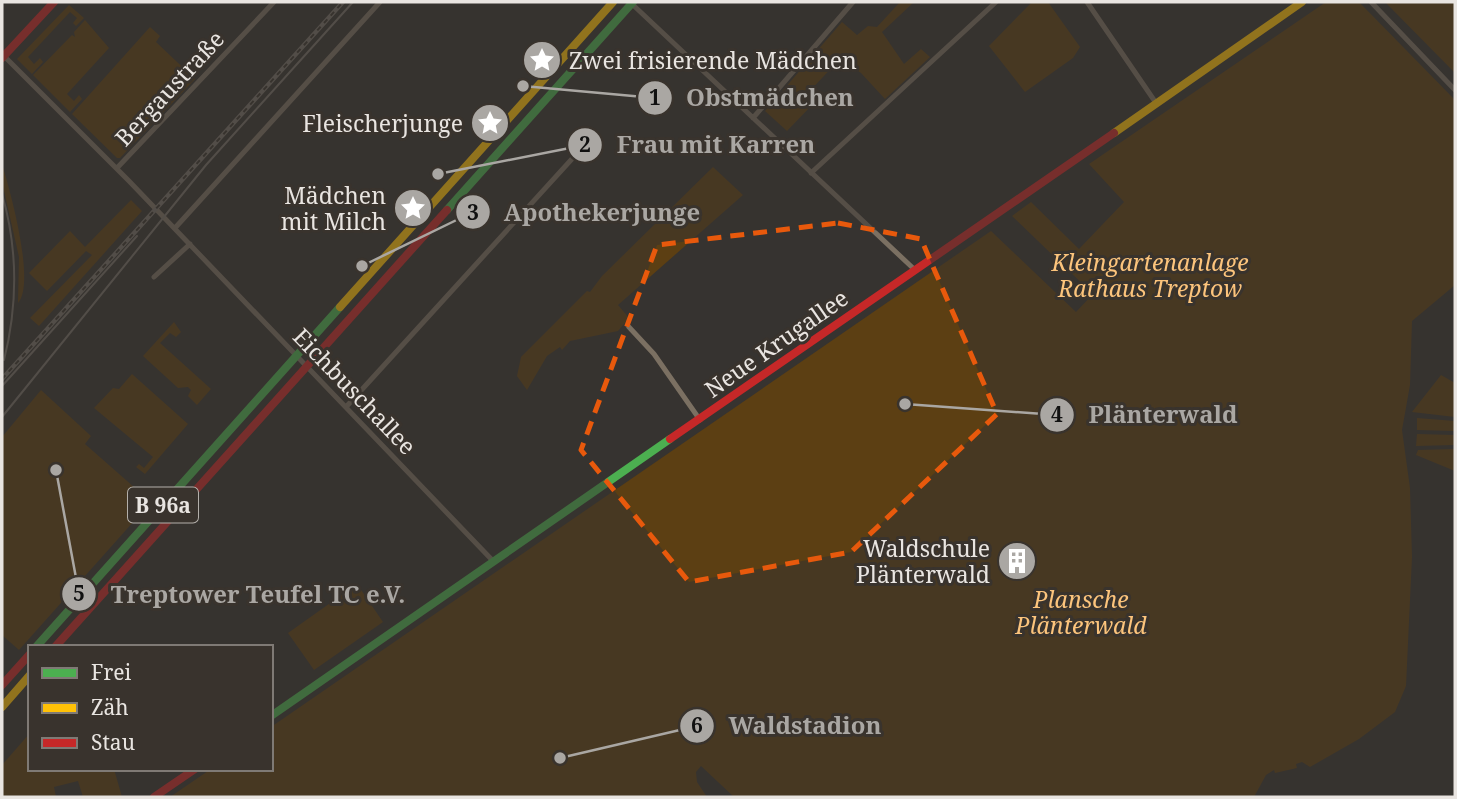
<svg xmlns="http://www.w3.org/2000/svg" width="1457" height="799" viewBox="0 0 1457 799" font-family="'Noto Serif',serif">
<rect width="100%" height="100%" fill="#363330"/>
<path fill="#5c3f13" d="M 900,2 L 914,2 L 882,32 L 904,64 L 921,49 L 930,57 L 885,99 L 861,73 L 840,59 L 806,95 L 814,103 L 787,131 L 765,111 L 842,22 L 857,35 L 868,26 L 877,27 Z
M 1032,2 L 1048,2 L 1080,47 L 1073,58 L 1025,92 L 989,46 Z
M 1326,2 L 1359,2 L 1455,100 L 1455,285 L 1412,321 L 1410,385 L 1402,430 L 1410,488 L 1412,557 L 1406,686 L 1395,712 L 1359,739 L 1310,767 L 1302,762 L 1296,764 L 1297,768 L 1275,773 L 1274,770 L 1266,775 L 1254,797 L 734,797 L 701,766 L 696,772 L 697,782 L 707,797 L 170,797 L 211,769 L 271,769 L 271,727 L 991,231 L 1076,312 L 1093,294 L 1012,216 L 1031,202 L 1079,249 L 1124,202 L 1089,164 Z
M 1385,2 L 1455,2 L 1455,73 Z
M 69,5 L 84,18 L 76,26 L 73,23 L 77,18 L 70,12 L 28,57 L 34,64 L 40,58 L 43,62 L 32,74 L 17,59 Z
M 85,20 L 109,48 L 67,94 L 74,101 L 79,95 L 82,99 L 70,112 L 33,75 L 72,35 L 75,37 L 74,32 Z
M 150,27 L 160,36 L 156,42 L 195,79 L 120,158 L 117,158 L 72,114 Z
M 2,164 C 10,190 36,283 18,303 L 19,257 L 2,182 Z
M 713,167 L 743,195 L 618,305 L 629,318 L 618,331 L 570,341 L 562,350 L 560,347 L 547,356 L 527,390 L 517,376 L 521,357 L 587,291 L 590,292 L 602,276 Z
M 131,200 L 142,211 L 39,326 L 30,318 L 92,255 L 86,251 L 47,291 L 29,273 L 70,231 L 85,247 Z
M 174,322 L 181,332 L 176,337 L 170,333 L 160,343 L 211,389 L 197,405 L 188,396 L 191,390 L 188,387 L 178,388 L 143,356 Z
M 132,374 L 188,424 L 145,474 L 136,467 L 139,464 L 144,468 L 153,457 L 94,408 L 113,388 L 119,389 Z
M 1441,375 L 1455,383 L 1455,417 L 1412,412 Z
M 41,390 L 91,436 L 85,444 L 151,502 L 19,650 L 2,635 L 2,437 Z
M 1417,418 L 1455,421 L 1455,431 L 1417,430 Z
M 1417,434 L 1455,435 L 1455,445 L 1416,446 Z
M 1455,449 L 1455,471 L 1416,455 L 1418,450 Z
M 357,584 L 383,622 L 314,670 L 288,633 Z
M 30,733 L 30,769 L 114,769 L 122,797 L 83,797 L 78,781 L 54,787 L 56,797 L 2,797 L 2,765 Z"/>
<g fill="none" stroke-linecap="round" stroke-linejoin="round">
<path stroke="#7b7062" stroke-width="5" d="M 1087,2 L 1156,103
M 1371,2 L 1455,90
M 632,4 L 915,270
M 4,56 L 129,181 L 494,562
M 753,118 L 853,2
M 117,168 L 274,2
M 811,173 L 996,2
M 175,228 L 380,2
M 154,277 L 190,244
M 628,326 L 654,354 L 700,420
M 346,407 L 581,149"/>
<path stroke="#4caf50" stroke-width="8" d="M 447,210 L 633,2
M 36,647 L 340,307
M 271,716 L 670,439"/>
<path stroke="#ffc107" stroke-width="8" d="M 1114,133 L 1302,2
M 340,307 L 613,2
M 2,707 L 30,675"/>
<path stroke="#c62828" stroke-width="8" d="M 2,58 L 54,2
M 670,439 L 1114,133
M 55,647 L 447,210
M 2,685 L 30,654
M 154,797 L 195,769"/>
<path stroke="#746e66" stroke-width="2" d="M 2,194 C 18,249 18,304 4,360
M 2,386 L 137,236
M 2,417 L 206,165 L 353,2"/>
<defs>
<path id="rail" d="M 2,379 L 343,2"/>
</defs>
<use href="#rail" stroke="#746e66" stroke-width="4.5"/>
<use href="#rail" stroke="#39332d" stroke-width="2" stroke-dasharray="5" stroke-linecap="butt"/>
</g>
<path d="M0 0H1457V799H0ZM 838,223 L 921,239 L 997,414 L 851,552 L 689,582 L 581,450 L 657,245 Z" fill="#363330" fill-opacity=".55" fill-rule="evenodd"/>
<path fill="none" stroke="#e8590c" stroke-width="5" stroke-dasharray="14 9" stroke-linejoin="round" d="M 838,223 L 921,239 L 997,414 L 851,552 L 689,582 L 581,450 L 657,245 Z"/>
<defs>
<symbol id="sight-disc" viewBox="-11 -11 22 22"><circle r="9.5" fill="#aaa7a3" stroke="#39332d"/><path d="M0-6L1.8-2.2L6-1.7L2.9 1.2L3.7 5.4L0 3.3L-3.7 5.4L-2.9 1.2L-6-1.7L-1.8-2.2Z" fill="#fff"/></symbol>
<symbol id="building-disc" viewBox="-11 -11 22 22"><circle r="9.5" fill="#aaa7a3" stroke="#39332d"/><path d="M-4-6H4V6H1V3H-1V6H-4ZM-2.5-4.3h1.7v1.8h-1.7ZM.8-4.3h1.7v1.8H.8ZM-2.5-1h1.7V.8h-1.7ZM.8-1h1.7V.8H.8Z" fill="#fff"/></symbol>
</defs>
<g fill-rule="evenodd">
<use href="#sight-disc" x="520" y="38" width="44" height="44"/>
<use href="#sight-disc" x="468" y="101" width="44" height="44"/>
<use href="#sight-disc" x="391" y="186" width="44" height="44"/>
<use href="#building-disc" x="995" y="539" width="44" height="44"/>
</g>
<g text-anchor="middle" dominant-baseline="central" stroke-width="6" stroke-linejoin="round" paint-order="stroke">
<rect fill="#39332d" stroke="#b4b0ab" stroke-width="2" x="128" y="487.5" width="70" height="35" rx="5"/>
<g font-size="21" font-weight="bold" fill="#e9e5e1">
<text x="163" y="505">B 96a</text>
</g>
<g font-size="23" fill="#e9e5e1" stroke="#39332d" text-anchor="end">
<text x="569" y="60" text-anchor="start">Zwei frisierende Mädchen</text>
<text x="463" y="123">Fleischerjunge</text>
<text x="386" y="195">Mädchen<tspan x="386" dy="26">mit Milch</tspan></text>
<text x="990" y="548">Waldschule<tspan x="990" dy="26">Plänterwald</tspan></text>
</g>
<g font-size="23" fill="#e9e5e1" stroke="#39332d">
<text transform="translate(169 88) rotate(-47)">Bergaustraße</text>
<text transform="translate(776 343) rotate(-35)">Neue Krugallee</text>
<text transform="translate(355 391) rotate(46)">Eichbuschallee</text>
</g>
<g font-size="23" font-style="italic" fill="#fcc47c" stroke="#39332d">
<text x="1150" y="262">Kleingartenanlage<tspan x="1150" dy="26">Rathaus Treptow</tspan></text>
<text x="1081" y="599">Plansche<tspan x="1081" dy="26">Plänterwald</tspan></text>
</g>
</g>
<path fill="none" stroke="#aaa7a3" stroke-width="2.5" d="M523 86L655 98M438 174L585 145M362 266L473 212M905 404L1057 415M56 470L79 594M560 758L697 726"/>
<g fill="#aaa7a3" stroke="#39332d" stroke-width="2.5">
<circle cx="523" cy="86" r="7"/>
<circle cx="438" cy="174" r="7"/>
<circle cx="362" cy="266" r="7"/>
<circle cx="905" cy="404" r="7"/>
<circle cx="56" cy="470" r="7"/>
<circle cx="560" cy="758" r="7"/>
<circle cx="655" cy="98" r="18"/>
<circle cx="585" cy="145" r="18"/>
<circle cx="473" cy="212" r="18"/>
<circle cx="1057" cy="415" r="18"/>
<circle cx="79" cy="594" r="18"/>
<circle cx="697" cy="726" r="18"/>
</g>
<g font-size="21" text-anchor="middle" font-weight="bold" fill="#111">
<text x="655" y="105">1</text>
<text x="585" y="152">2</text>
<text x="473" y="220">3</text>
<text x="1057" y="422">4</text>
<text x="79" y="601">5</text>
<text x="697" y="733">6</text>
</g>
<g font-size="24" text-anchor="middle" font-weight="bold" fill="#aaa7a3" stroke="#39332d" stroke-width="6" stroke-linejoin="round" paint-order="stroke">
<text x="770" y="106">Obstmädchen</text>
<text x="716" y="153">Frau mit Karren</text>
<text x="602" y="221">Apothekerjunge</text>
<text x="1163" y="423">Plänterwald</text>
<text x="258" y="603">Treptower Teufel TC e.V.</text>
<text x="805" y="734">Waldstadion</text>
</g>
<rect width="1457" height="799" fill="none" stroke="#e9e5e1" stroke-width="7"/>
<rect x="28" y="645" width="245" height="126" fill="#39332d" stroke="#7f7a75" stroke-width="2"/>
<rect x="42" y="668" width="35" height="10" fill="#4caf50" stroke="#7f7a75" stroke-width="2"/>
<text x="91" y="680" font-size="21" fill="#e9e5e1">Frei</text>
<rect x="42" y="703" width="35" height="10" fill="#ffc107" stroke="#7f7a75" stroke-width="2"/>
<text x="91" y="715" font-size="21" fill="#e9e5e1">Zäh</text>
<rect x="42" y="738" width="35" height="10" fill="#c62828" stroke="#7f7a75" stroke-width="2"/>
<text x="91" y="750" font-size="21" fill="#e9e5e1">Stau</text>
</svg>
